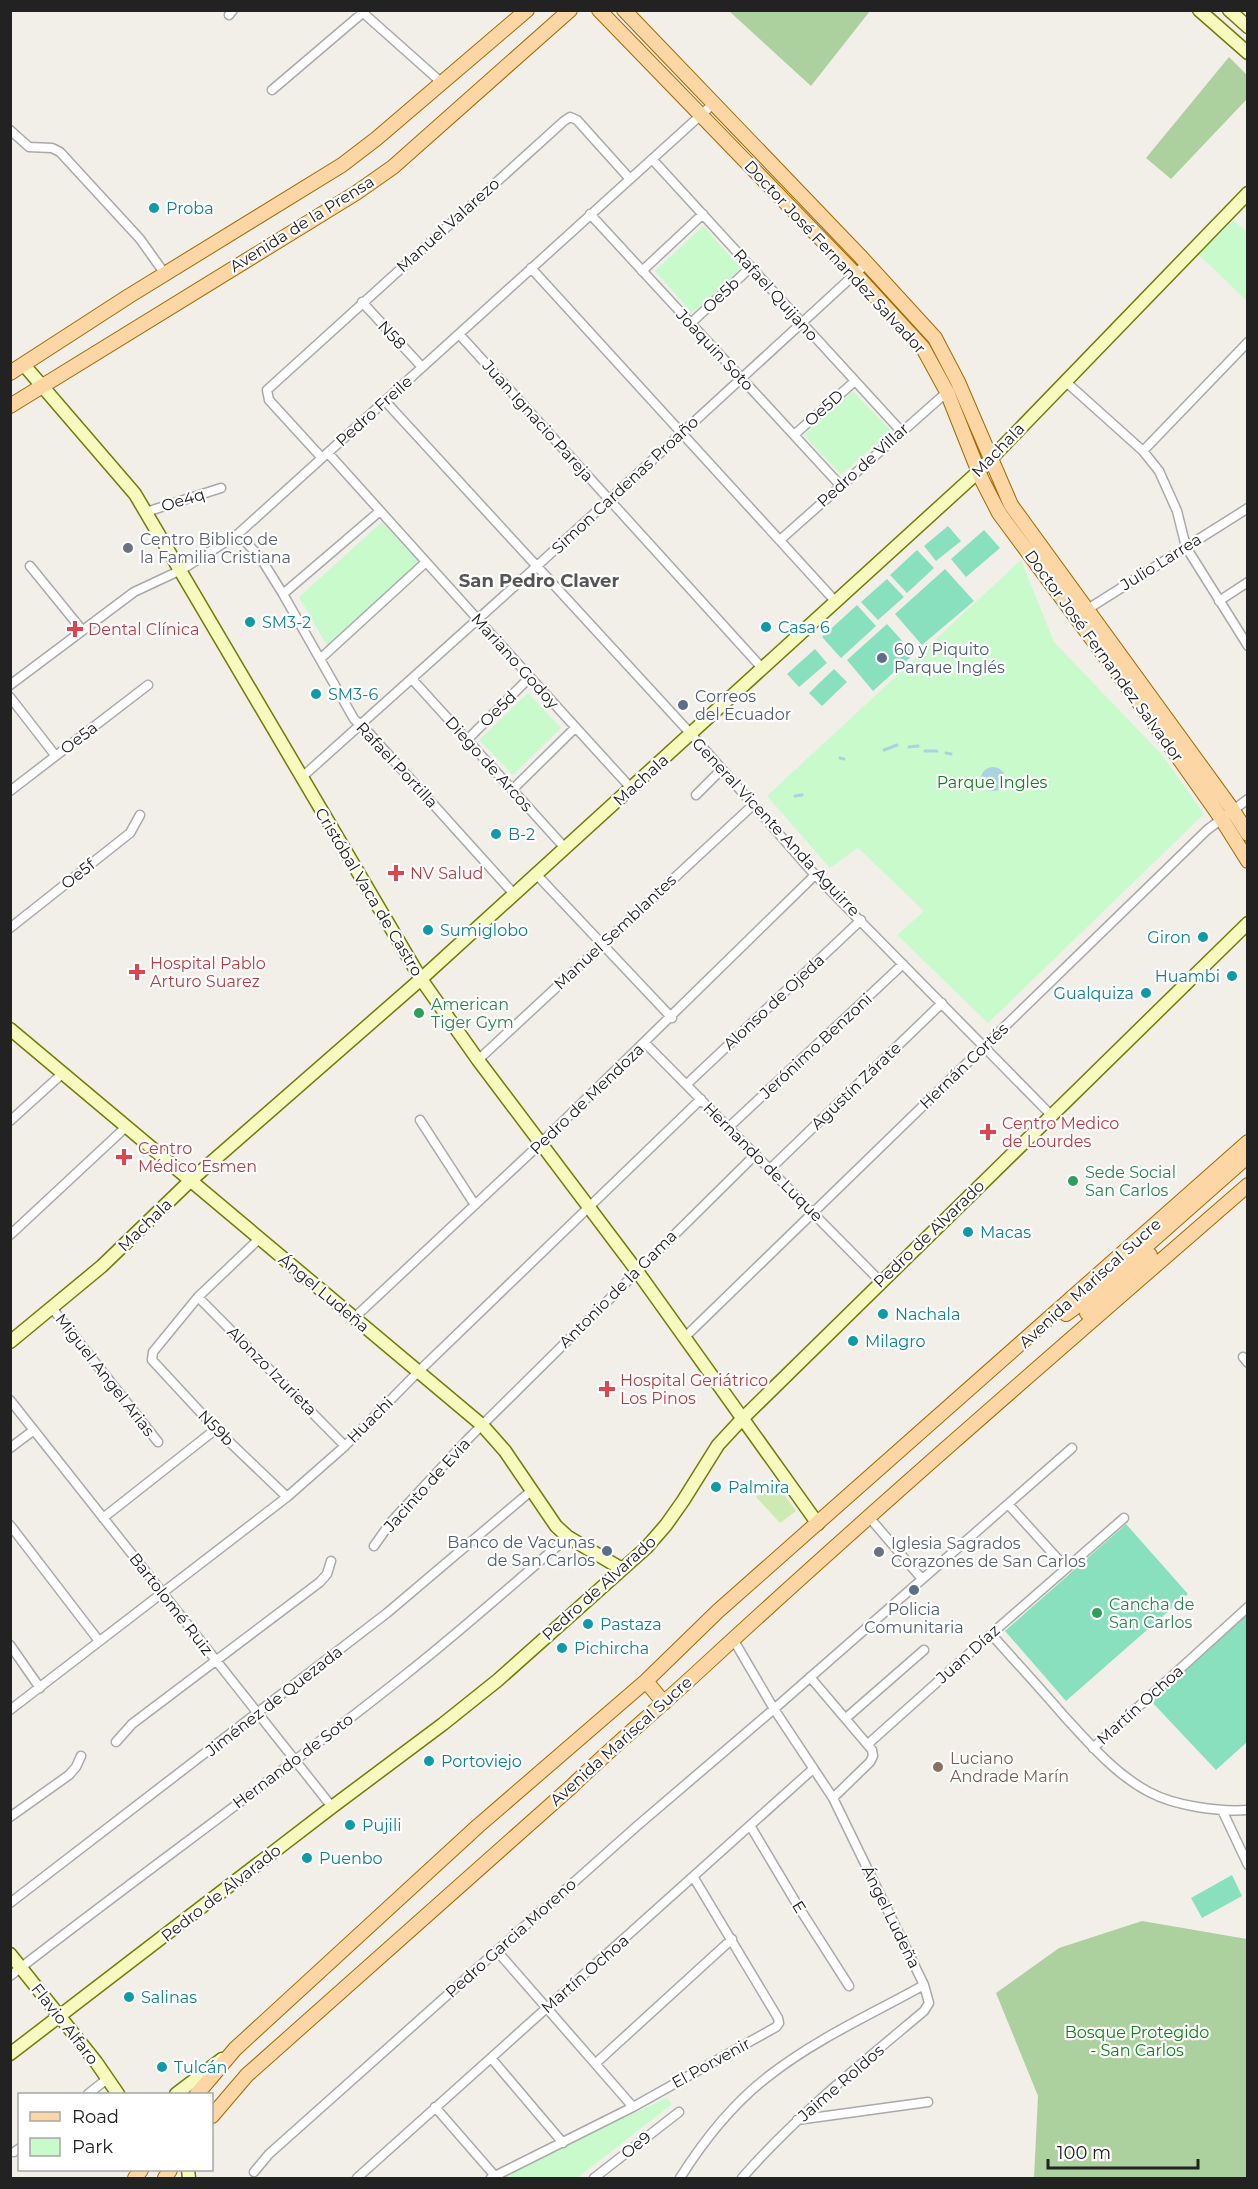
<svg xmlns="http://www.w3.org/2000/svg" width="1258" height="2189" viewBox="0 0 1258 2189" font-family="Montserrat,sans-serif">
<rect width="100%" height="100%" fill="#f2efe9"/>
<path fill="#cdebb0" d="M 774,1480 L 796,1511 L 780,1523 L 756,1497 Z"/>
<path fill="#add19e" d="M 729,11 L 870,11 L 811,86 Z
M 1229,57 L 1247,75 L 1247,99 L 1171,179 L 1146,158 Z
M 1142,1921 L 1247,1939 L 1247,2178 L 1034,2178 L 1038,2096 L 996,1993 L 1059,1948 Z"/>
<path fill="#c8facc" d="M 1234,220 L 1247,233 L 1247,301 L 1198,254 Z
M 703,226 L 741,268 L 692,313 L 655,271 Z
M 853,391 L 891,431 L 841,475 L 804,435 Z
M 382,522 L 419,562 L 328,647 L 299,597 Z
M 1021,560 L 1054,642 L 1163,756 L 1204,814 L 988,1023 L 897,935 L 924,911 L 858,848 L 830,868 L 767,796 Z
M 528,693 L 561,728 L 513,775 L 479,740 Z
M 667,2098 L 672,2104 L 577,2178 L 494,2178 Z"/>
<path fill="#88e0be" d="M 948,526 L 961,541 L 936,561 L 924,546 Z
M 984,530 L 1000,548 L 966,577 L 951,559 Z
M 917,550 L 934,568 L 907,593 L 890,575 Z
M 945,569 L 974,601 L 922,645 L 895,614 Z
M 887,579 L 904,597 L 878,620 L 861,602 Z
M 857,605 L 876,626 L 841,658 L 822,637 Z
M 887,624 L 914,654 L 873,691 L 847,660 Z
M 815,649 L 827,663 L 799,687 L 787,674 Z
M 834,669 L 847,682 L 822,706 L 809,693 Z
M 1126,1524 L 1188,1594 L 1066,1701 L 1005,1631 Z
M 1247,1610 L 1247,1742 L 1216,1770 L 1150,1700 Z
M 1232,1875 L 1242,1896 L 1202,1918 L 1191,1898 Z"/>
<path fill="#aad3df" d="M981 779a12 12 0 1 1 24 0a12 12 0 1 1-24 0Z"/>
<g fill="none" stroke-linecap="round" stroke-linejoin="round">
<path stroke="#aad3df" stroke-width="3" d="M 909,747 L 918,746
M 884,750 L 897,745
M 925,751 L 937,751
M 946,753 L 951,754
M 840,758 L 844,759
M 795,796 L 802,795"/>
<defs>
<path id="street" d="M 360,10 L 442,83
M 229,15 L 233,10
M 272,90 L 366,10
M 10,130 L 29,147 L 52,148 L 60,152 L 140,239 L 165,274
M 652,159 L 901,431
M 590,214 L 840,485
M 531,268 L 836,602
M 642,271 L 703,214
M 362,302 L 422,367
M 691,323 L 751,267
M 459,334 L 762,668
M 1065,381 L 1143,451 L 1159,471 L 1177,511 L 1186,547 L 1248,646
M 385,401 L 691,734 L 815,875 L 1051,1115
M 794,435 L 855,381
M 1143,451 L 1248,342
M 328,453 C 429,565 529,677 631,788
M 322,458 L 269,400 L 267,390 L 564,121 L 570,117 L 577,120 L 630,179
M 146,512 L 221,488
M 238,534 L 260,557 L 283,594 L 354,719 L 369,733 L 514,894
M 780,540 L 947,392
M 30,566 L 82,630
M 283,594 L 380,511
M 1219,601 L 1248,582
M 1083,612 L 1248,508
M 320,659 L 426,562
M 412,679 L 565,848
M 10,685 L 134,592 L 181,570 L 238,534 L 713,104
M 10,697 L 55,755
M 467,740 L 529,678
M 301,778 L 537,566 L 867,263
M 512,790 L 575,728
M 10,791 L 148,685
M 696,795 L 721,770
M 536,874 L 672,1018
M 10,928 L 130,833 L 140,815
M 645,1043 L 880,1281
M 478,1060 L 753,805
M 687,1084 L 861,920
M 420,1120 L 475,1205
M 10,1121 L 63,1073
M 729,1127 L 903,964
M 770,1169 L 942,1003
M 10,1235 L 126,1127
M 259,1239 L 198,1297 L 153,1352 L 152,1360 L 216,1429 L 287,1497
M 198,1297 L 345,1446
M 52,1308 L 158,1442
M 354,1318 L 541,1143 L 815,875
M 685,1337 L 1207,830 L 1248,799
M 1243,1357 L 1248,1363
M 10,1400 L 332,1807
M 10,1448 L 34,1430
M 1008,1504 L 1066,1568
M 868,1516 L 922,1579
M 103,1518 L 216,1429
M 10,1525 L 99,1641
M 374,1546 L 391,1522 L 468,1439 L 756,1154
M 991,1634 C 1015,1661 1040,1688 1064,1716 C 1090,1744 1115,1774 1149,1792 C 1175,1806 1219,1812 1248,1810
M 733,1639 L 774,1709 L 833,1798 L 924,1985 L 929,2003 L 924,2011 C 861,2064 796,2116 742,2178
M 10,1645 L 40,1688
M 810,1677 L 872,1750 L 873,1756 L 870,1762 L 833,1798
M 10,1710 L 287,1497 L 345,1446 L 418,1372 L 701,1099
M 846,1718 L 924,1650
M 116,1742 L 132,1724 L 320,1582 L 327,1574 L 331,1561
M 868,1744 L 991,1634 L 1124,1518
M 1093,1748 L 1248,1607
M 1222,1810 L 1248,1865
M 10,1817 L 69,1775 L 76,1767 L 81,1756
M 751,1827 L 798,1906 L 849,1986
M 10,1903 L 387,1613 L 531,1491
M 497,1951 L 633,2107
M 10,1976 C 141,1874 276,1778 405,1675 C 461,1631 514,1583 568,1537
M 491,2058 L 563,2143
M 596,2063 L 732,1939
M 88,2094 L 107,2079
M 435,2107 L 495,2176
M 797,2120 L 928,2102
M 14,2152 L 20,2148
M 254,2172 L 269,2154 L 637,1826 L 774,1709 L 1072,1448
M 357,2178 L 813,1769
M 491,2178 L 633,2107 L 776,2027 L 779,2023 L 778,2018 L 694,1878
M 594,2178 L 679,2112
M 680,2178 C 704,2140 733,2103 770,2075 C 816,2039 872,2014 924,1985"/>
<path id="secondary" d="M 1199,10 L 1248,53
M 1229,10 L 1248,27
M 24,365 L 135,494 L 421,979 L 478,1060 L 637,1271 L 818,1524
M 10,1029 L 482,1425 L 505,1451 L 556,1526 L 568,1537 L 622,1569
M 10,1342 L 102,1266 L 190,1181 L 421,979 L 979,471 L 1248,193
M 10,1954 L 96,2062 L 118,2094
M 10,2054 L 332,1807 L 443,1724 L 498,1680 L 646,1548 L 666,1525 L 683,1501 L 718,1445 L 743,1418 L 1248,923
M 176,2094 L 222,2059
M 188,2170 L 189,2178"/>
<path id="primary" d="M 599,10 L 855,274 L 923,348 L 947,392 L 982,480 L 999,513 L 1152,720 L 1221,818 L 1248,861
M 624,10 L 860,256 L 935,338 L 958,382 L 1011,505 L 1232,809 L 1248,834
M 10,373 L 129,296 L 342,165 L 376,139 L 527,10
M 10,406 L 356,193 L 393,167 L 570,10
M 1087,1313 L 1150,1255
M 1066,1314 L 1084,1301 L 1248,1156
M 646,1681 L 664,1703
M 197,2094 L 235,2049 L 478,1826 L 646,1681 L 718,1611 L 1248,1142
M 212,2116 L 247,2075 L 571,1787 C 613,1746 659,1708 702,1668 C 881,1503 1064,1345 1248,1185
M 135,2178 L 141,2170
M 165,2178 L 170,2170"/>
</defs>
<use href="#street" stroke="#a9a9a9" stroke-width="11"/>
<use href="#secondary" stroke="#707d05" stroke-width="15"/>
<use href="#primary" stroke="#a06b00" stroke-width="16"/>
<use href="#street" stroke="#fff" stroke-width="8"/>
<use href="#secondary" stroke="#f7fabf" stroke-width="12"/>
<use href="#primary" stroke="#fcd6a4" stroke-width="14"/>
</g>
<g fill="#0f9aa8" stroke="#fff" stroke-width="2">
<circle cx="154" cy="208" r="6"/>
<circle cx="250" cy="622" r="6"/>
<circle cx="766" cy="627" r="6"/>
<circle cx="316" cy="694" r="6"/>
<circle cx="496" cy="834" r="6"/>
<circle cx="428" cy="930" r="6"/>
<circle cx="1203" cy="937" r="6"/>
<circle cx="1232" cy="976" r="6"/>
<circle cx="1146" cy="993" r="6"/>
<circle cx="968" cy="1232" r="6"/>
<circle cx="883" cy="1314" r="6"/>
<circle cx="853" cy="1341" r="6"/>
<circle cx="716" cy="1487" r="6"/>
<circle cx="588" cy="1624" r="6"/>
<circle cx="562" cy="1648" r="6"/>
<circle cx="429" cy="1761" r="6"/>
<circle cx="350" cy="1825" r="6"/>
<circle cx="307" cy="1858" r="6"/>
<circle cx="129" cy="1997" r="6"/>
<circle cx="162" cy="2067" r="6"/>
</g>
<g fill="#6b7280" stroke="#fff" stroke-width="2">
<circle cx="128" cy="548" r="6"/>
<circle cx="879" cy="1552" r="6"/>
</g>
<g fill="#e0444e" stroke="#fff" stroke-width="2">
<path d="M72 620h6v6h6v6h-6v6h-6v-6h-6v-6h6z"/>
<path d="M393 864h6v6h6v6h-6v6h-6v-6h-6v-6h6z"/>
<path d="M134 963h6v6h6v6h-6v6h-6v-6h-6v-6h6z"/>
<path d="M985 1123h6v6h6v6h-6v6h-6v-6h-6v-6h6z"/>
<path d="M121 1148h6v6h6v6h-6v6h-6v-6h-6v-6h6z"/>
<path d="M604 1380h6v6h6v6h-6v6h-6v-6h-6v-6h6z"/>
</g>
<g fill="#5c6f8a" stroke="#fff" stroke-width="2">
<circle cx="882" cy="658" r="6"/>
<circle cx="683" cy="705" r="6"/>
<circle cx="607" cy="1551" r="6"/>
<circle cx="914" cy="1590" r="6"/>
</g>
<g fill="#2e9e5b" stroke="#fff" stroke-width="2">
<circle cx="419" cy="1013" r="6"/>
<circle cx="1073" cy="1181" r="6"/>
<circle cx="1097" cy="1613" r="6"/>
</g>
<circle fill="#8d6e63" stroke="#fff" stroke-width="2" cx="938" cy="1767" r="6"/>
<g text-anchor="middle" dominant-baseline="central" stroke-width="4.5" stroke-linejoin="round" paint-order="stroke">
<g font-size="16" fill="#0d838f" stroke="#fff" text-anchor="start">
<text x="166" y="208">Proba</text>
<text x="262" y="622">SM3-2</text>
<text x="778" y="627">Casa 6</text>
<text x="328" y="694">SM3-6</text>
<text x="508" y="834">B-2</text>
<text x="440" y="930">Sumiglobo</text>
<text x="1191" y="937" text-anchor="end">Giron</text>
<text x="1220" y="976" text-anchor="end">Huambi</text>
<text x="1134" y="993" text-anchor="end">Gualquiza</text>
<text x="980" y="1232">Macas</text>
<text x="895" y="1314">Nachala</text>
<text x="865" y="1341">Milagro</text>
<text x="728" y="1487">Palmira</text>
<text x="600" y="1624">Pastaza</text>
<text x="574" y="1648">Pichircha</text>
<text x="441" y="1761">Portoviejo</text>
<text x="362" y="1825">Pujili</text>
<text x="319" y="1858">Puenbo</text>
<text x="141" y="1997">Salinas</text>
<text x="174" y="2067">Tulcán</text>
</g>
<g font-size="16" fill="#222" stroke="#fff">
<text transform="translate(302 224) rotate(-32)">Avenida de la Prensa</text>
<text transform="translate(448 225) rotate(-42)">Manuel Valarezo</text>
<text transform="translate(835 257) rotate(47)">Doctor José Fernandez Salvador</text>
<text transform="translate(721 295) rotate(-43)">Oe5b</text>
<text transform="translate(776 295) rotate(48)">Rafael Quijano</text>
<text transform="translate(392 335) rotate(47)">N58</text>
<text transform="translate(715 350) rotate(47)">Joaquin Soto</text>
<text transform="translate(824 408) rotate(-42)">Oe5D</text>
<text transform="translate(374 411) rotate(-42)">Pedro Freile</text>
<text transform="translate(538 421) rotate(48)">Juan Ignacio Pareja</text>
<text transform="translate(998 450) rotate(-46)">Machala</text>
<text transform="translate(863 465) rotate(-42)">Pedro de Villar</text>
<text transform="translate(625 485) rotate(-43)">Simon Cardenas Proaño</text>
<text transform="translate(183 500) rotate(-17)">Oe4q</text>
<text transform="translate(1161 562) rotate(-32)">Julio Larrea</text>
<text transform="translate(1104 656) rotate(54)">Doctor José Fernandez Salvador</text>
<text transform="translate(515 661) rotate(48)">Mariano Godoy</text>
<text transform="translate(498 709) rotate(-44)">Oe5d</text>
<text transform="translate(79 738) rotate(-37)">Oe5a</text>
<text transform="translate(489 764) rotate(48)">Diego de Arcos</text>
<text transform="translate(397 765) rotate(47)">Rafael Portilla</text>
<text transform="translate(641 780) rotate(-42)">Machala</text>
<text transform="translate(776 827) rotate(47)">General Vicente Anda Aguirre</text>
<text transform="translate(78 874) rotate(-38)">Oe5f</text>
<text transform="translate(369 892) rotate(59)">Cristóbal Vaca de Castro</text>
<text transform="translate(615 932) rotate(-43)">Manuel Semblantes</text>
<text transform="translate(774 1002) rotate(-43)">Alonso de Ojeda</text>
<text transform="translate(816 1046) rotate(-43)">Jerónimo Benzoni</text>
<text transform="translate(964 1066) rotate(-44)">Hernán Cortés</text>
<text transform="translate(856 1086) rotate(-44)">Agustín Zárate</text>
<text transform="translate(587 1099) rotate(-44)">Pedro de Mendoza</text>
<text transform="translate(763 1162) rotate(45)">Hernando de Luque</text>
<text transform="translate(145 1225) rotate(-44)">Machala</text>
<text transform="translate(929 1234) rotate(-44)">Pedro de Alvarado</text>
<text transform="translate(1090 1283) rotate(-42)">Avenida Mariscal Sucre</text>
<text transform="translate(618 1289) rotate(-45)">Antonio de la Gama</text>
<text transform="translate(324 1293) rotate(40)">Ángel Ludeña</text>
<text transform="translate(272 1371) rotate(45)">Alonzo Izurieta</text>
<text transform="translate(105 1375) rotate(52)">Miguel Angel Arias</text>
<text transform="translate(370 1420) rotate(-45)">Huachi</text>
<text transform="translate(216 1428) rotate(45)">N59b</text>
<text transform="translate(427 1485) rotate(-48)">Jacinto de Evia</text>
<text transform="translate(599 1588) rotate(-42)">Pedro de Alvarado</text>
<text transform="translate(171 1604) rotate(52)">Bartolomé Ruiz</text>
<text transform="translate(968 1654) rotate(-42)">Juan Díaz</text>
<text transform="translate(274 1701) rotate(-38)">Jiménez de Quezada</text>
<text transform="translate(1140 1705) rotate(-42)">Martín Ochoa</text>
<text transform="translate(621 1741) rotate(-42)">Avenida Mariscal Sucre</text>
<text transform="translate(293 1761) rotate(-37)">Hernando de Soto</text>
<text transform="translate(221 1893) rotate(-38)">Pedro de Alvarado</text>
<text transform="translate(799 1907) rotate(58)">E</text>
<text transform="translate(891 1917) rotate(64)">Ángel Ludeña</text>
<text transform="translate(511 1938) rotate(-42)">Pedro Garcia Moreno</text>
<text transform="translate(585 1974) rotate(-41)">Martín Ochoa</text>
<text transform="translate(65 2024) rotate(52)">Flavio Alfaro</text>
<text transform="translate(711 2063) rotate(-29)">El Porvenir</text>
<text transform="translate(841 2083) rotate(-41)">Jaime Roldos</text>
<text transform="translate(636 2145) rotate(-38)">Oe9</text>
</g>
<g font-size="16" fill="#5b616d" stroke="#fff" text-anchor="start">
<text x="140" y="539">Centro Biblico de<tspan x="140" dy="18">la Familia Cristiana</tspan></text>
<text x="891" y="1543">Iglesia Sagrados<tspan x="891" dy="18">Corazones de San Carlos</tspan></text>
</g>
<g font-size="16" fill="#be3a42" stroke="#fff" text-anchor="start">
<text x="88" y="629">Dental Clínica</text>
<text x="410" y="873">NV Salud</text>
<text x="150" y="963">Hospital Pablo<tspan x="150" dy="18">Arturo Suarez</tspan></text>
<text x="1002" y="1123">Centro Medico<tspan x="1002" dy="18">de Lourdes</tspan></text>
<text x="138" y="1148">Centro<tspan x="138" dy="18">Médico Esmen</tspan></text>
<text x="620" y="1380">Hospital Geriátrico<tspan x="620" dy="18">Los Pinos</tspan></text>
</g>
<g font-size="16" fill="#4e5e75" stroke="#fff" text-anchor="start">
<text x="894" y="649">60 y Piquito<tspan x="894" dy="18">Parque Inglés</tspan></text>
<text x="695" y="696">Correos<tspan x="695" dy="18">del Ecuador</tspan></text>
<text x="595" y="1542" text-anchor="end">Banco de Vacunas<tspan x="595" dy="18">de San Carlos</tspan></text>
<text x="914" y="1609" text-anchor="middle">Policia<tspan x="914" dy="18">Comunitaria</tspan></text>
</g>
<g font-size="16" fill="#0c8416" stroke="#fff">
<text x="992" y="782">Parque Ingles</text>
<text x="1137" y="2032">Bosque Protegido<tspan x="1137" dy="18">- San Carlos</tspan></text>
</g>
<g font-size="16" fill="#27864d" stroke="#fff" text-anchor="start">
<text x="431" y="1004">American<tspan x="431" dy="18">Tiger Gym</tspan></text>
<text x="1085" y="1172">Sede Social<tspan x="1085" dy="18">San Carlos</tspan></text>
<text x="1109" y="1604">Cancha de<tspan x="1109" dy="18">San Carlos</tspan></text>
</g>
<g font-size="16" fill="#785e54" stroke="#fff" text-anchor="start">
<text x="950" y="1758">Luciano<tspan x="950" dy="18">Andrade Marín</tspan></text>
</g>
<g font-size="18" font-weight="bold" fill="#555" stroke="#fff">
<text x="539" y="581">San Pedro Claver</text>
</g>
</g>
<rect width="1258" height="2189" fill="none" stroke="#222222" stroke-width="24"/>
<rect x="18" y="2093" width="195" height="78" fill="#ffffff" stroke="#a7a7a7" stroke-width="1.5"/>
<rect x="30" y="2112" width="30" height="9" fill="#fcd6a4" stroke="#a7a7a7" stroke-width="1.5"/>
<text x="72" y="2123" font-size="18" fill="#222222">Road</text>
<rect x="30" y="2138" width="30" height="18" fill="#c8facc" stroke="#a7a7a7" stroke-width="1.5"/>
<text x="72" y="2153" font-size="18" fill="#222222">Park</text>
<path d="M1048 2159v9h150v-9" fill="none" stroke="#222222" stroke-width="3"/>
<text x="1057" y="2159" font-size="18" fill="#222222" stroke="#ffffff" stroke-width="4.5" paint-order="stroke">100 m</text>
</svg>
